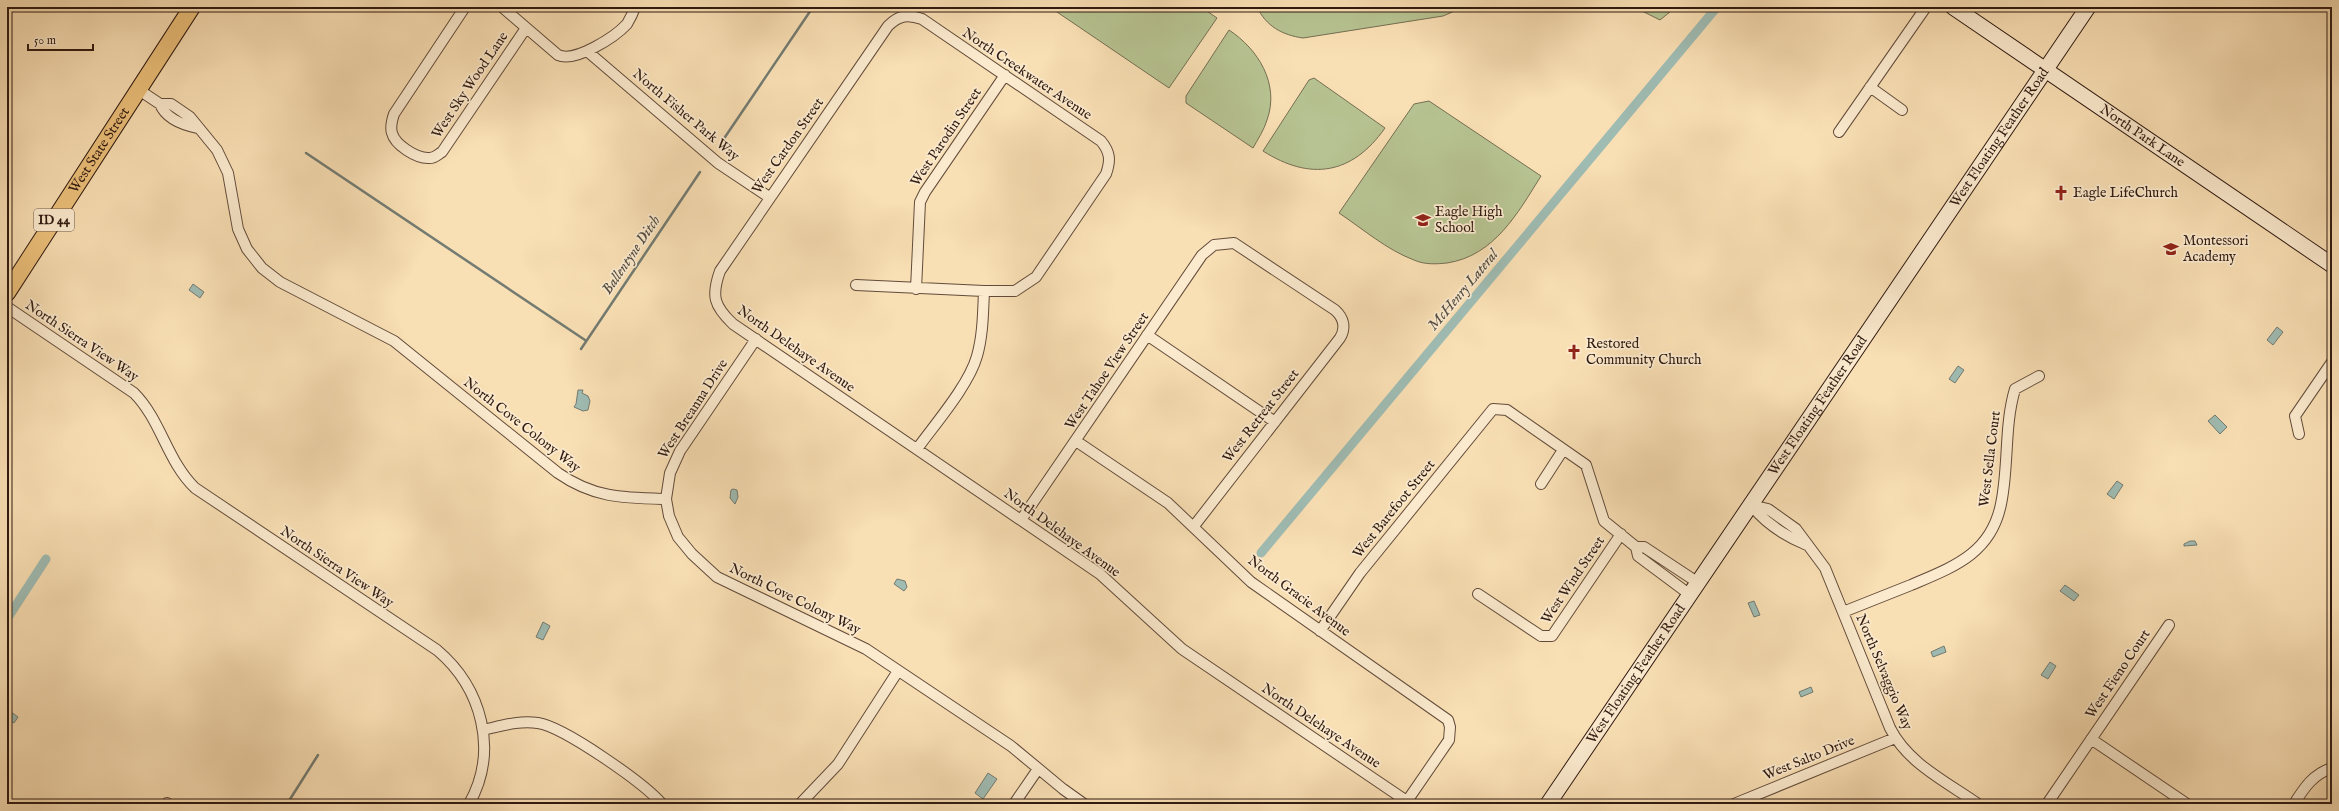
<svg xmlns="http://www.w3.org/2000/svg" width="2339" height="811" viewBox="0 0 2339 811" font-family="'IM FELL English',serif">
<rect width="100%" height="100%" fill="#f9dfb4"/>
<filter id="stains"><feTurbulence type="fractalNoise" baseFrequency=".005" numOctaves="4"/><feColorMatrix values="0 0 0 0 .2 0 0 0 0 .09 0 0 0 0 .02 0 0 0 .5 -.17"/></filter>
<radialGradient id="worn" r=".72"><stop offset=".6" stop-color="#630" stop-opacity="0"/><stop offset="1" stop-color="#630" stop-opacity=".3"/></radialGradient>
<path fill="#b7c392" stroke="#746e52" d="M 1060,7 L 1201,7 L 1217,18 L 1169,88 L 1057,12 Z
M 1257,7 L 1464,7 L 1443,16 L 1303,38 C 1282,35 1266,26 1257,7 Z
M 1634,7 L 1676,7 L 1660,20 Z
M 1229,30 C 1258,49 1280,84 1267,120 C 1264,130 1258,139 1253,148 L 1186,103 L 1186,96 Z
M 1314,78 L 1385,128 C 1352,175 1310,181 1263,151 L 1309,80 Z
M 1429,101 L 1541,176 C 1518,213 1494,256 1447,263 C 1437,264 1425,265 1414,260 C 1387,250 1363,229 1339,213 L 1414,104 Z"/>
<path fill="#9fbcb3" stroke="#737b72" d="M 193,284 L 204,292 L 200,298 L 189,290 Z
M 2277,327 L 2283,332 L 2273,345 L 2267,340 Z
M 1958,366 L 1964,370 L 1955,383 L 1949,379 Z
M 578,390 L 583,390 L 582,393 L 588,396 L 590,401 L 588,410 L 583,411 L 574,407 L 576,404 Z
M 2215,415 L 2227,427 L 2220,434 L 2208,421 Z
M 2117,481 L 2123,485 L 2114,499 L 2107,494 Z
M 733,489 L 737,490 L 738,497 L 735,504 L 730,498 L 731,490 Z
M 2190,541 L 2195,541 L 2197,545 L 2184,546 L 2184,544 Z
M 897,579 L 905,581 L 907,587 L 904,591 L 894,584 Z
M 2065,585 L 2079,595 L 2074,601 L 2060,591 Z
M 1754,601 L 1760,615 L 1754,617 L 1748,603 Z
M 543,622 L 550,626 L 543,640 L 536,637 Z
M 1944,646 L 1946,652 L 1933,657 L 1931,652 Z
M 2050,662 L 2056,666 L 2048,679 L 2041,675 Z
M 1811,687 L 1813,692 L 1801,697 L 1799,692 Z
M 7,709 L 18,717 L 14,723 L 7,718 Z
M 988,773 L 997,779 L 983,799 L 975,793 Z"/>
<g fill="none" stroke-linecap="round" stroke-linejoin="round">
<path stroke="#737b72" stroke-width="2.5" d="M 723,140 L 813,7
M 306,153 L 585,340
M 581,349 L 700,172
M 287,804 L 318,755"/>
<path stroke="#9fbcb3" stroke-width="9" d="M 1261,553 L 1717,7
M 7,619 L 46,559"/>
<defs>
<path id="street" d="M 465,7 L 394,114 C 392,120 390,127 392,133 C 395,145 416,158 428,158 C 434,159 437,155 442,152 L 526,28
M 502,7 L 558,55 C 575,63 615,37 627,24 C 630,19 633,13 635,7
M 587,51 L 718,163 L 769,197
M 1870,87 L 1902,110
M 139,90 L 160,104
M 198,128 C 183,125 166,119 160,104 L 171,104 L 190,117 L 217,150 L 228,173 L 238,229 L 247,249 L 262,268 L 280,282 L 394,341 L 558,473 C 594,498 623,498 666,499 L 669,516 L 678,537 L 692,554 L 717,577 L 866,649 L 1011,746 L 1063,789 L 1084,804
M 1839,132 L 1926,7
M 856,285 L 984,291
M 916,289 L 920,202 L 925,192 L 1005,75
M 7,307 L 134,393 C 161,420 167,461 195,488 L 437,650 C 482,688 499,751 469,804
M 1147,335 L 1275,422
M 2299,434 L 2295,416 L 2332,362
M 1076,441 L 1168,503 L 1251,582 L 1448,720 L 1450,727 L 1449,740 L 1405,804
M 917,449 C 935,424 969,385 977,356 C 983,335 983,313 984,291 L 1015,291 L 1036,277 L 1106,174 C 1111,160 1110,152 1101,141 L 922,19 C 908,14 899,15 888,26 L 720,271 C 711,296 714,306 733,324 L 1100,574 L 1182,649 L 1411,804
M 1541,484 L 1563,450
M 666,499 L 670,473 L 680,451 L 756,339
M 1021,520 L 1202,255 L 1214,245 L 1234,243 L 1335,310 C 1344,318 1346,328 1340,338 L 1194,526
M 1807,545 C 1785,536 1766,524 1751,505 L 1768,509 L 1796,529 L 1825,568 L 1890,728 C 1908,764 1947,782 1978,804
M 1478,594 L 1541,636 L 1552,636 L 1621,534
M 1689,594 L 1638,556 L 1636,547 L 1644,547 L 1697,582
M 1843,612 C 1866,603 1888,594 1911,585 C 1953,567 1991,554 2001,504 C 2009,466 2004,426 2015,389 L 2039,376
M 1320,631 L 1360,573 L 1493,409 L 1507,410 L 1586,465 L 1604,521 L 1636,547
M 483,730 C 501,726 519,720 538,723 C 564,727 644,783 662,804
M 2091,739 L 2187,804
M 167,804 L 167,803
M 800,804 L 838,764 L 898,671
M 1014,804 L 1038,769
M 1734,804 L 1895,738
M 2047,804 L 2169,625
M 2294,804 C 2304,788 2313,774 2332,768"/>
<g id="secondary">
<path id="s1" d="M 1953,7 L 2332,265"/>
<path id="s2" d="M 1548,804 L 2088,7"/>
</g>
<g id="primary">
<path id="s3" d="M 7,293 L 192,7"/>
</g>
</defs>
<use href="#street" stroke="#624b3a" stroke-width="12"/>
<use href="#secondary" stroke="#301a11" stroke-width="17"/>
<use href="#primary" stroke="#301a11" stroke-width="18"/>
<use href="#street" stroke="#fbeace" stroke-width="10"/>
<use href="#secondary" stroke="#fbeace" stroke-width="15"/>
<use href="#primary" stroke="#ecc07a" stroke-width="16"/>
</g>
<defs>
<symbol id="church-bare" viewBox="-9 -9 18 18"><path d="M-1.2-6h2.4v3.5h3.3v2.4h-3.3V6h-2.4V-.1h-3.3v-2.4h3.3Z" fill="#8f2418" stroke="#fbeace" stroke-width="2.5" paint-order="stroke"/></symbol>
<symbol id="school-bare" viewBox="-9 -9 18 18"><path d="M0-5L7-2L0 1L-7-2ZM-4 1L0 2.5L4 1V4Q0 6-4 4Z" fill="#8f2418" stroke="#fbeace" stroke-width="2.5" paint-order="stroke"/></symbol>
</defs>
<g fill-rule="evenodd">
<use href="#church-bare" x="2050" y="182" width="22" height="22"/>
<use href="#school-bare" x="1412" y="209" width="22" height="22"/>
<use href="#school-bare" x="2160" y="238" width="22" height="22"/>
<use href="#church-bare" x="1563" y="341" width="22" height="22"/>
</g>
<g text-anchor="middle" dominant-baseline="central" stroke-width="3.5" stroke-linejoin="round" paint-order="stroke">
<rect fill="#fbeace" stroke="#6d584a" stroke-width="1" x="34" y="209" width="40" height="22" rx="3"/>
<g font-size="13" font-weight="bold" fill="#301a11">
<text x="54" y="220">ID 44</text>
</g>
<g font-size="14" fill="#301a11" stroke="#fbeace">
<text transform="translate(1027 74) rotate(34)">North Creekwater Avenue</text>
<text transform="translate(470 85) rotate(-56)">West Sky Wood Lane</text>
<text transform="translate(686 115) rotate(40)">North Fisher Park Way</text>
<text stroke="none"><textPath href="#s1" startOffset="229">North Park Lane</textPath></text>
<text transform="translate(946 137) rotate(-56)">West Parodin Street</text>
<text stroke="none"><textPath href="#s2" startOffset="805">West Floating Feather Road</textPath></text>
<text transform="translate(788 146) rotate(-55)">West Cardon Street</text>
<text stroke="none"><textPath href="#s3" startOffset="170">West State Street</textPath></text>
<text transform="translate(82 341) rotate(34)">North Sierra View Way</text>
<text transform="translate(796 349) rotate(35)">North Delehaye Avenue</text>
<text transform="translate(1107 371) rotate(-56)">West Tahoe View Street</text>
<text stroke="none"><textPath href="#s2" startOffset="481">West Floating Feather Road</textPath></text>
<text transform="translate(693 409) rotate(-57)">West Breanna Drive</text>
<text transform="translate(1261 416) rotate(-52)">West Retreat Street</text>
<text transform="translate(522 425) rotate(38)">North Cove Colony Way</text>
<text transform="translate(1990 459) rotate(-83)">West Sella Court</text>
<text transform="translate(1394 509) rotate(-51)">West Barefoot Street</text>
<text transform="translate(1062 533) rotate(36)">North Delehaye Avenue</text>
<text transform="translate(337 567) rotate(34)">North Sierra View Way</text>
<text transform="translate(1573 580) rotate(-56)">West Wind Street</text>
<text transform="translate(1299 596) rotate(37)">North Gracie Avenue</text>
<text transform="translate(795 599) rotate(26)">North Cove Colony Way</text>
<text transform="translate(1884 672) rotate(67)">North Selvaggio Way</text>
<text stroke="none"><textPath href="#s2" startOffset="157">West Floating Feather Road</textPath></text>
<text transform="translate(2118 674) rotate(-56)">West Fieno Court</text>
<text transform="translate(1321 726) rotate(34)">North Delehaye Avenue</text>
<text transform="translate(1809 758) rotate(-22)">West Salto Drive</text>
</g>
<g font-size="14" fill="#301a11" stroke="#fbeace" text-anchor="start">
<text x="2073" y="193">Eagle LifeChurch</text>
<text x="1435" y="212">Eagle High<tspan x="1435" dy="16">School</tspan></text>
<text x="2183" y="241">Montessori<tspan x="2183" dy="16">Academy</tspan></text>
<text x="1586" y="344">Restored<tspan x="1586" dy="16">Community Church</tspan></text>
</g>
<g font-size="15" font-style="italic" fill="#514b42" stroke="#fbeace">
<text transform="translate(631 255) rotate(-56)">Ballentyne Ditch</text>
<text transform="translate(1463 290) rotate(-50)">McHenry Lateral</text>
</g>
</g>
<rect width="2339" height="811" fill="none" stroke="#f9dfb4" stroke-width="24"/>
<rect x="8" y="8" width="2323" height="795" fill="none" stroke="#301a11" stroke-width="2"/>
<rect x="12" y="12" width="2315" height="787" fill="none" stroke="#301a11"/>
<path d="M28 44v6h65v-6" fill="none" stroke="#301a11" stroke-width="2"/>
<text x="34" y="44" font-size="12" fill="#301a11" stroke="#fbeace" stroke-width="3" paint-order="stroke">50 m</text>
<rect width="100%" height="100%" filter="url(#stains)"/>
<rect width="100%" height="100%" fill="url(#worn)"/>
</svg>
